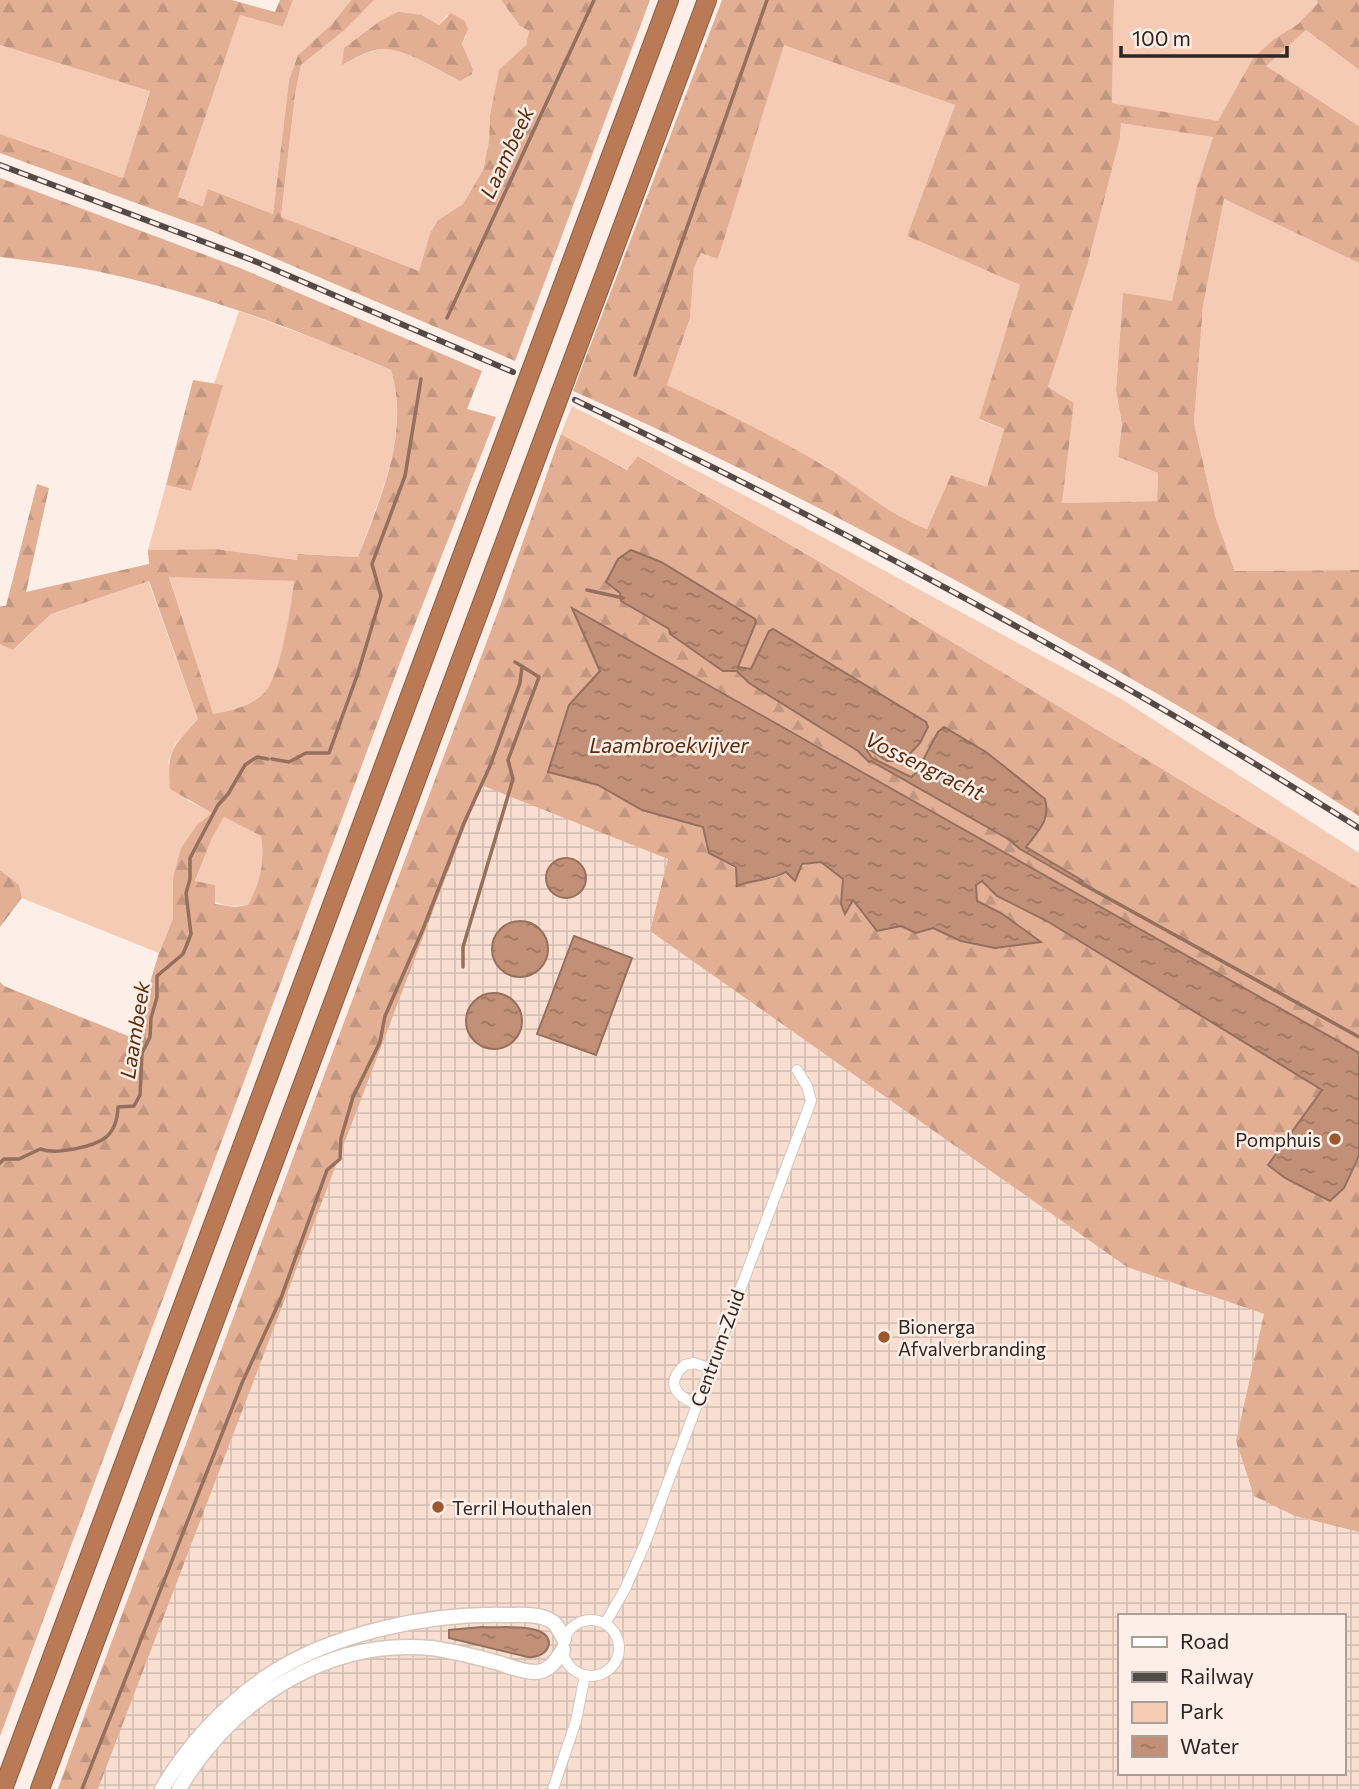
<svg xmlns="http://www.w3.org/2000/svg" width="1359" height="1789" viewBox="0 0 1359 1789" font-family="Commissioner,sans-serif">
<defs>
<pattern id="industrial-grid" width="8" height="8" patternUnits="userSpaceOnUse" patternTransform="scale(1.75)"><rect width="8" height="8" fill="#f9dfd2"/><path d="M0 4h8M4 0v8" fill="none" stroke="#d6bfb4"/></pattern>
<pattern id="forest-firs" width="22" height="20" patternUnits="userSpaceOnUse" patternTransform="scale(1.75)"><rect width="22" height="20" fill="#e2af94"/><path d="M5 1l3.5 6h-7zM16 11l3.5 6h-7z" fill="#c2967f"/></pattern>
<pattern id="water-ripples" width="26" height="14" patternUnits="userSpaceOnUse" patternTransform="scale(1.75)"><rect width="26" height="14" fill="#c29076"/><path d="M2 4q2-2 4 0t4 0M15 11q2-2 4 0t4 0" fill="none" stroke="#9e7560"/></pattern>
</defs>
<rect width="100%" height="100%" fill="#fdeee7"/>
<path fill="url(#industrial-grid)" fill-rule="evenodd" d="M 481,784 L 668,859 L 650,931 L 1127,1267 L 1264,1314 L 1236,1441 L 1295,1516 L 1359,1532 L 1359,1789 L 98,1789 ZM 1119,1616 L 1343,1616 L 1343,1773 L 1119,1773 Z"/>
<path fill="#f6cbb4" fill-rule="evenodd" d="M 293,0 L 351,0 L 332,24 L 298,55 L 289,80 L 273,214 L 208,189 L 204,206 L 178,197 L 240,15 L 283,27 Z
M 374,0 L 501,0 L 520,26 L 529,31 L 526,45 L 499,71 L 490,115 L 489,141 L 483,170 L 463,204 L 438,220 L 430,233 L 419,271 L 281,218 L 295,95 L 301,65 L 346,29 ZM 422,15 L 439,25 L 447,15 L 466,36 L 462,44 L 473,69 L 460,81 C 440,72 405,48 384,49 C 370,49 355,59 342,65 Z
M 1114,0 L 1316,0 L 1318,3 L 1298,24 L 1274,39 L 1253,58 L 1218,122 L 1112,103 Z
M 1306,30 L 1359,70 L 1359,126 L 1265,66 Z
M 784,44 L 955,105 L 907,236 L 1020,285 L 979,420 L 1004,429 L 987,488 L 951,475 L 927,529 L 908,522 L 870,500 L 824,465 L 667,385 L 690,318 L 694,268 L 701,253 L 718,259 Z
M 0,45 L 150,90 L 123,179 L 0,135 Z
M 1121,122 L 1213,137 L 1197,186 L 1172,301 L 1123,294 L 1116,390 L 1122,425 L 1118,457 L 1158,473 L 1157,501 L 1061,503 L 1074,403 L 1048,387 L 1088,263 L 1120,138 Z
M 1224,199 L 1359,263 L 1359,570 L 1235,571 L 1216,519 L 1194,423 L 1203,306 Z
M 239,311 L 330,344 L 391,370 C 410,437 380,494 358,557 L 299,554 L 297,560 L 216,549 L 148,550 L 166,485 L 190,491 L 222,385 L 214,384 Z
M 572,406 L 765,506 L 1123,700 L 1359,853 L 1359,888 L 820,562 L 639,456 L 628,470 L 561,434 Z
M 169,576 L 294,581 C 291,607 282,675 264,693 C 251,706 230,710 213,715 Z
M 148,581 L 198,719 L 175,744 L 168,762 L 187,800 L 213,813 L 197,825 L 173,878 L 173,918 L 159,953 L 22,898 L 19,885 L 0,870 L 0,644 L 14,650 L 51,614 Z
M 224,817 L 261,836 C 265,863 260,881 248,905 C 217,908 215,903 195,882 L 212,838 Z"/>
<path fill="url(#forest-firs)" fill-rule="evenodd" d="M 0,0 L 232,0 L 275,12 L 280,0 L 293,0 L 283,27 L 240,15 L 178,197 L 203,206 L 208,189 L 273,214 L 289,80 L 298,55 L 332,24 L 351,0 L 374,0 L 346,29 L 301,65 L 295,95 L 281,217 L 419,271 L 430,233 L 438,220 L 463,204 L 483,170 L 489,141 L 490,115 L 499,70 L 526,45 L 529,31 L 520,26 L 501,0 L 650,0 L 515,361 L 204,228 L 0,153 L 0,134 L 123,178 L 150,91 L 0,45 Z
M 722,0 L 1114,0 L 1112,103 L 1218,121 L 1253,58 L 1274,39 L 1298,24 L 1318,3 L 1316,0 L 1359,0 L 1359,70 L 1306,30 L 1266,66 L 1359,126 L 1359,263 L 1224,199 L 1203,306 L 1194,423 L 1216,519 L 1235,571 L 1359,570 L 1359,816 C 1247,744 1130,677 1013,612 C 869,532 724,457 573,391 ZM 784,45 L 955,105 L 907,236 L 1020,285 L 979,419 L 1004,429 L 987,487 L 951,475 L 927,529 C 884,513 859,486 821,464 C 771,435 719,409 667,385 L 690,318 L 694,268 L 701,253 L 718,259 ZM 1121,123 L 1213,137 L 1197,186 L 1172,301 L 1123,293 L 1116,390 L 1122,425 L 1118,457 L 1158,473 L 1157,501 L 1062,503 L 1074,403 L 1048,387 L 1088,263 L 1120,138 Z
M 398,12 L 422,15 L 439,25 L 451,13 L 465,21 L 468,29 L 462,44 L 473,69 L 472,74 L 460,81 C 441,72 405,48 383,49 C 369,49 354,59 342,65 L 344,48 L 380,21 Z
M 0,178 L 240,268 L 482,371 L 467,409 L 496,417 L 404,652 L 0,1736 L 0,982 L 4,986 L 133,1038 L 159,953 L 173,918 L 173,878 L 181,848 L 197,825 L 212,813 L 170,789 C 167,749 172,748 198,719 L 149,581 L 51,614 L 13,650 L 0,644 L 0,606 L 6,606 L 37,484 L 49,488 L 26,592 L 149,564 L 148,550 L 216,549 L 297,560 L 298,554 L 358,557 C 381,497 410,433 391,370 C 296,329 197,292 96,271 C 64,265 32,261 0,257 ZM 169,577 L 294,581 C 291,606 281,676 264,693 C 251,706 230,711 213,714 ZM 224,817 L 261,836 C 265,862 260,882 248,905 L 235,907 L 215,904 L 215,885 L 195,881 L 212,838 Z
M 193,380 L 223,385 L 191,491 L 166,485 Z
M 561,434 L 627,470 L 638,456 L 820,562 L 1359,888 L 1359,1053 C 1096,906 836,753 572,609 L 601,671 L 569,705 L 549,772 L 598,785 L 642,810 L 703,827 L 709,853 C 726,862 756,885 774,878 C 794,871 798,864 821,862 L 843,879 L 841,904 L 845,913 L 852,900 L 916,933 L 933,928 L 961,941 L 1040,942 L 1001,913 L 977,901 L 976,885 L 982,881 L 997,896 L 1047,921 L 1322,1090 L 1344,1188 L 1359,1158 L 1359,1532 L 1295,1516 L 1254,1496 L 1236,1441 L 1264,1314 L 1127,1267 L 650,931 L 668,859 L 481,785 L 98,1789 L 58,1789 L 91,1697 L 502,601 Z
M 0,870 L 19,885 L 22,898 L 0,927 Z"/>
<path fill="url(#water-ripples)" stroke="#95705d" stroke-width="2" d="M 631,550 L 661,562 L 755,619 L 756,622 L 738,667 L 751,669 L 769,631 L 773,629 L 926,722 L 928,727 L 920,743 L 903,761 L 887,761 L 864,746 L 872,758 L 911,777 L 916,773 L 938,732 L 944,727 L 986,752 L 1045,799 C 1051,820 1038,831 1026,847 L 1083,881 L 1081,884 L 1020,849 L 1008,839 L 871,761 L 869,762 L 858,751 L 749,683 L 737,671 L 723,671 L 670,634 L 669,629 L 621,601 L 620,593 L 606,582 L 618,559 Z
M 572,608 L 1359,1053 L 1359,1156 L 1344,1188 L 1330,1201 L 1285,1178 L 1268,1165 L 1322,1090 L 1047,921 L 997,896 L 982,881 L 976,885 L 977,901 L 1001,913 L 1041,942 L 995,948 L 961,941 L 933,928 L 916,933 L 901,926 L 877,931 L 853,900 L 845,914 L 841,904 L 843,879 L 821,862 L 802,864 L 795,881 L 786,872 C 770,881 754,879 737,886 L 736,867 L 709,853 L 703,827 L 642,810 L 598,785 L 548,772 L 569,705 L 600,671 Z
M546 878a20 20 0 1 1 40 0a20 20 0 1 1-40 0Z
M492 949a28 28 0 1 1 56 0a28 28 0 1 1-56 0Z
M 574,936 L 632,958 L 596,1055 L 537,1034 Z
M466 1021a28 28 0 1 1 56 0a28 28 0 1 1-56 0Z
M 482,1627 C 500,1628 522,1625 539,1631 C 558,1639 547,1659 528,1657 L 449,1638 L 449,1630 Z"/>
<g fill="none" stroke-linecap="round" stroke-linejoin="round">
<path stroke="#95705d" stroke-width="3.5" d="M 447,318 L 594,0
M 635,375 L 767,0
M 587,590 L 623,598
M 272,759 L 289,762 L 306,753 L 329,753 L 358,673 L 381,596 L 372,564 L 405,476 L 421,379
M 1079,882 L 1359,1037
M 463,967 L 463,947 L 513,779 L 508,760 L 539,677 L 515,662
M 0,1163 L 4,1159 L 19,1159 L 40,1149 C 53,1153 61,1151 74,1149 C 101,1144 117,1137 118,1107 L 134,1106 L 140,1095 L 142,1053 L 150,1037 L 151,1018 L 157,997 L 157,976 L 183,954 L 191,934 L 186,893 L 190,879 L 190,858 L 218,805 L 228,794 L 245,765 L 257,757 L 268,759
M 82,1789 L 242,1383 L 281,1298 L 327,1170 L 340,1159 L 341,1138 L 353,1097 L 380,1042 L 385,1016 L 423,929 L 464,823 L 490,766 L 520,683 L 522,666"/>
<defs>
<path id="street" d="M 696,1404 C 675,1396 665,1382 685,1365 L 694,1363 L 709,1368
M563 1648a28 28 0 1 1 56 0a28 28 0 1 1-56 0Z
M 605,1624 L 625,1589 L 644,1546 L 811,1101 L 807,1086 L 797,1070
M 553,1789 L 576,1721 L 585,1675"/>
<path id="secondary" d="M 162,1789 C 189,1743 223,1707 266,1677 C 331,1633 429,1613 506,1615 C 520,1615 540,1613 553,1622 C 558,1626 561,1634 564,1639
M 179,1789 C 231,1701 326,1638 431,1648 C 454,1651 476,1657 499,1663 C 511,1667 522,1672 535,1672 C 549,1672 556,1661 563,1650"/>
<path id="highway" d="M 3,1789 L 669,0
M 40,1789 L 707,0"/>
</defs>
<use href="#street" stroke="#d6c5bb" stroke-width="12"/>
<use href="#secondary" stroke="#d6c5bb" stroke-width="17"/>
<use href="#highway" stroke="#895c44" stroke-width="20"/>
<use href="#street" stroke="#fff" stroke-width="10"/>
<use href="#secondary" stroke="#fff" stroke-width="14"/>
<use href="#highway" stroke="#bb7a56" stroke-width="18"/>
<defs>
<path id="rail" d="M 0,165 L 252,260 L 513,372
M 575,400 C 844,529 1107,669 1359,828"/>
</defs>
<use href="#rail" stroke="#524a46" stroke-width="6"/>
<use href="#rail" stroke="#fdeee7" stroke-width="3.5" stroke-dasharray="10" stroke-linecap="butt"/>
</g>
<g fill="#9e582e" stroke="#fdeee7" stroke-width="2.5">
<circle cx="1335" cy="1139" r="7"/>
<circle cx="884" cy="1337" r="7"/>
<circle cx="438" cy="1507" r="7"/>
</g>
<g text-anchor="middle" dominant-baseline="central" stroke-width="5" stroke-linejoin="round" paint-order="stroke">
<g font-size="19" fill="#2c2522" stroke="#fdeee7" text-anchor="start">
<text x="1321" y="1139" text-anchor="end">Pomphuis</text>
<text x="898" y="1326">Bionerga<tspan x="898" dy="22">Afvalverbranding</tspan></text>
<text x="452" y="1507">Terril Houthalen</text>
</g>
<g font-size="19" fill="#2c2522" stroke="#fdeee7">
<text transform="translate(717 1348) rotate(-70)">Centrum-Zuid</text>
</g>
<g font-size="21" font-style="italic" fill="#5a2b0d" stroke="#fdeee7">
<text transform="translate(506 152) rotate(-65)">Laambeek</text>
<text x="669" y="744">Laambroekvijver</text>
<text transform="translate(925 765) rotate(26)">Vossengracht</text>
<text transform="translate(134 1030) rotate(-81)">Laambeek</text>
</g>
</g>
<rect x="1118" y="1614" width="228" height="161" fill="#fdeee7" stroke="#a99e98" stroke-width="2"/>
<rect x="1132" y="1637" width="35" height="10" fill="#ffffff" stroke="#a99e98" stroke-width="2"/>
<text x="1180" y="1649" font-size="21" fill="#2c2522">Road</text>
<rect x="1132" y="1672" width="35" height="10" fill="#524a46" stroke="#a99e98" stroke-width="2"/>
<text x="1180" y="1684" font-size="21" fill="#2c2522">Railway</text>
<rect x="1132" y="1702" width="35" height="21" fill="#f6cbb4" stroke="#a99e98" stroke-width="2"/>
<text x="1180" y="1719" font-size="21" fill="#2c2522">Park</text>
<rect x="1132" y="1736" width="35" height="21" fill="url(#water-ripples)" stroke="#a99e98" stroke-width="2"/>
<text x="1180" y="1754" font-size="21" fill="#2c2522">Water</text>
<path d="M1121 46v10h166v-10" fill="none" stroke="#2c2522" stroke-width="3.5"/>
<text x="1132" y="46" font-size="21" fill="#2c2522" stroke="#fdeee7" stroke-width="5" paint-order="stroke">100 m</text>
</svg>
